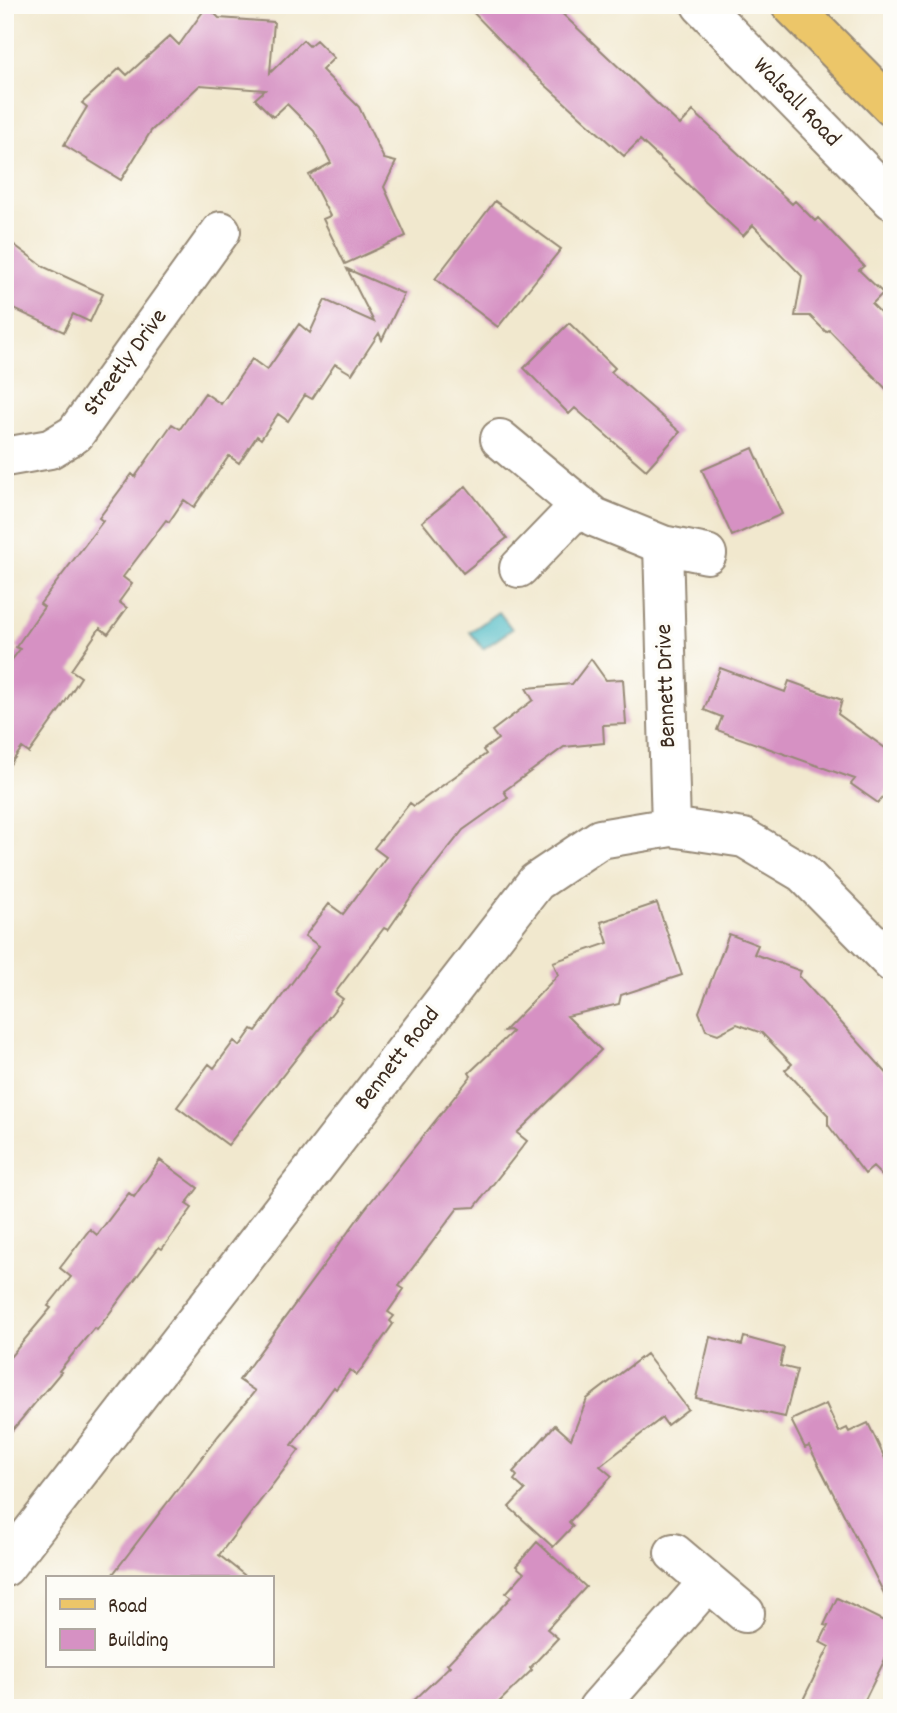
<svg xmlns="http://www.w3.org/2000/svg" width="897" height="1713" viewBox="0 0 897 1713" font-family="Dekko,sans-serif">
<rect width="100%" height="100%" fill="#fdfcf7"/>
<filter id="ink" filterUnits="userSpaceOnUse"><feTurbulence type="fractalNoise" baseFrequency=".0143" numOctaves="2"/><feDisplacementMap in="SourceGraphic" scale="14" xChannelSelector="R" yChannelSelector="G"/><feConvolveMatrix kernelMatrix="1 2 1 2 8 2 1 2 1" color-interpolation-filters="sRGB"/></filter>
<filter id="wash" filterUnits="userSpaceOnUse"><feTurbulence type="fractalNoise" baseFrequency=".00686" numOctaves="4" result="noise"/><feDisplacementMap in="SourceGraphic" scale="28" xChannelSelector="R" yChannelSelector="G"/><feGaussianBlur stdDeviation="1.57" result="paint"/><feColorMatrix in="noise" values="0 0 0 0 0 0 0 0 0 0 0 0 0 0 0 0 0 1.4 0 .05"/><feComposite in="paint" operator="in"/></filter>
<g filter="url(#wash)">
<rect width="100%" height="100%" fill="#f1e8ce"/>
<path fill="#4cbac5" stroke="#447272" stroke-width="2" d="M 499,612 L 512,629 L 483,649 L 470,632 Z"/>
<g id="blocks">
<path fill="#d691c3" d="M 466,5 L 553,5 L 680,125 L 693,111 L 792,204 L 795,201 L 815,221 L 818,218 L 864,266 L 859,270 L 883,293 L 872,304 L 892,324 L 892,395 L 829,330 L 826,332 L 810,316 L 795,316 L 802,276 L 753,225 L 743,236 L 640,140 L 624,156 L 532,73 Z
M 207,6 L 219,18 L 274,22 L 270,73 L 303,40 L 309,46 L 316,40 L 334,58 L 322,70 L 359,107 L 384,159 L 396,162 L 384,187 L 406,236 L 345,264 L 323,219 L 330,216 L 309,175 L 331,163 L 314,131 L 287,104 L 273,117 L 255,99 L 265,90 L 200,85 L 151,131 L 121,180 L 64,145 L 87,107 L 82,103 L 120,68 L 127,75 L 170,36 L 179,45 Z
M 495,201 L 561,249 L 498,327 L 435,279 Z
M 5,238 L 44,267 L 103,294 L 90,322 L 73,314 L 64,332 L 16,310 L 5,302 Z
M 347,269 L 404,294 L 382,340 L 379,333 L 352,374 L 335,364 L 312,399 L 305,395 L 288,421 L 278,414 L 261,439 L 257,436 L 239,463 L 229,456 L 194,507 L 184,500 L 169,522 L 166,520 L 123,577 L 132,584 L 119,602 L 127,608 L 108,634 L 100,628 L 71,670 L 81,677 L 62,707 L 29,753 L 22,748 L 5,771 L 5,669 L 20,649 L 16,647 L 44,607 L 40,604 L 103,521 L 99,518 L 132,474 L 135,477 L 172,424 L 180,429 L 205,393 L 221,404 L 252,359 L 267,370 L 299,324 L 310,333 L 325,300 L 374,322 Z
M 569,323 L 615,368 L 611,372 L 680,432 L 646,470 L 575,408 L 569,414 L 524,368 Z
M 753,448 L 782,514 L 732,536 L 702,470 Z
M 466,486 L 507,538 L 463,573 L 422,522 Z
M 591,659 L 606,680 L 623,679 L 626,724 L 603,725 L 604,743 L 564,747 L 504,791 L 508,798 L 463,830 L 417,888 L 388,930 L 384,928 L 335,993 L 343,999 L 228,1145 L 177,1107 L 209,1064 L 214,1068 L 234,1041 L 240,1046 L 252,1029 L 256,1031 L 319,946 L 305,936 L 329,904 L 343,914 L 386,857 L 374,848 L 410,803 L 414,806 L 486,754 L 483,750 L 498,739 L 492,731 L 533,700 L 526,688 L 572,684 Z
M 720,668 L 785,692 L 789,681 L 842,700 L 838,714 L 892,753 L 892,785 L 878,803 L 851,784 L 855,779 L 717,730 L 722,717 L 704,710 Z
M 657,903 L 682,975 L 621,995 L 619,1004 L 567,1016 L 601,1050 L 517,1133 L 527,1141 L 475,1207 L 458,1208 L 399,1286 L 404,1289 L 388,1312 L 394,1316 L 390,1321 L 393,1324 L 357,1375 L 350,1370 L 336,1389 L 334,1387 L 292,1445 L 299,1450 L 219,1555 L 248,1578 L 110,1578 L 218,1436 L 255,1391 L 239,1380 L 365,1209 L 471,1076 L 469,1073 L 512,1032 L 509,1030 L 504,1031 L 558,975 L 553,962 L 608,943 L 601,922 Z
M 729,934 L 758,945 L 754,954 L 801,971 L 799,976 L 892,1079 L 892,1186 L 873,1167 L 865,1174 L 828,1125 L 828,1115 L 785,1070 L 792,1064 L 762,1033 L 737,1024 L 718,1034 L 706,1030 L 699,1012 Z
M 160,1160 L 198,1188 L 186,1204 L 192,1208 L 162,1249 L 159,1247 L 97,1330 L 94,1328 L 59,1371 L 61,1372 L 5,1439 L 5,1363 L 51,1308 L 48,1306 L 71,1277 L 60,1268 L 90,1229 L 97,1235 L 129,1193 L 134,1197 Z
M 710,1337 L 742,1345 L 744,1337 L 784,1348 L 780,1366 L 797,1370 L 785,1417 L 696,1398 Z
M 646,1354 L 688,1409 L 667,1425 L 662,1418 L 600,1466 L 612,1476 L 569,1522 L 573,1526 L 553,1547 L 509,1507 L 525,1490 L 514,1480 L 517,1476 L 513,1472 L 555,1425 L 571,1439 L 587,1399 Z
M 826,1404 L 839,1432 L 847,1428 L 849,1432 L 868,1423 L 892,1473 L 892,1609 L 809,1446 L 805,1448 L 791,1420 Z
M 537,1542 L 586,1587 L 547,1629 L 558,1638 L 530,1668 L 532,1670 L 493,1708 L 406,1708 L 450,1666 L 447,1664 L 511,1597 L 506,1593 L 524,1573 L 516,1566 Z
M 837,1598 L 892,1625 L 892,1645 L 861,1708 L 799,1708 L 829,1647 L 820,1642 L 828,1626 L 824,1625 Z"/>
</g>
</g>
<g filter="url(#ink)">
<use href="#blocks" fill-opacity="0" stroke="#968976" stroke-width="2"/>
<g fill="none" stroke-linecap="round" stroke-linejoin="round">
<defs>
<path id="minor" d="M 701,5 L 892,200
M 500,439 L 594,517 L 663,545 L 671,827
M 5,457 L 50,449 L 75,434 L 221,231
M 663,545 L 707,554
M 519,568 L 580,505
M 674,1553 L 745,1613
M 5,1567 L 536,882 L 600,839 L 671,827 L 744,838 L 803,873 L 892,963
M 598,1708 L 708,1582"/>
<path id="major" d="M 791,5 L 892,107"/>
</defs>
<use href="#minor" stroke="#968976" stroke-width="42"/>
<use href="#major" stroke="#968976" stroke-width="42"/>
<use href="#minor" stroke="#fff" stroke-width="38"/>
<use href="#major" stroke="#ecc669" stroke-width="38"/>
</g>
</g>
<g text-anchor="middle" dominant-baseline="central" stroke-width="7" stroke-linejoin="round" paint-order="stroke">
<g font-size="24" fill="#3b2a1e" stroke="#fdfcf7">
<text transform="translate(796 103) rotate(46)">Walsall Road</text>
<text transform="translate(126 363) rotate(-54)">Streetly Drive</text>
<text transform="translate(667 686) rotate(-92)">Bennett Drive</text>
<text transform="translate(398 1059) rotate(-52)">Bennett Road</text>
</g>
</g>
<rect width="897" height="1713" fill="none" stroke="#fdfcf7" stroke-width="28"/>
<rect x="46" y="1576" width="228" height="91" fill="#fdfcf7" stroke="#afa8a0" stroke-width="2"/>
<rect x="60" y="1599" width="35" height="10" fill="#ecc669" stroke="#afa8a0" stroke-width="2"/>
<text x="108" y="1612" font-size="21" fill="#3b2a1e">Road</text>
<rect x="60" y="1629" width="35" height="21" fill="#d691c3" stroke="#afa8a0" stroke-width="2"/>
<text x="108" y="1646" font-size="21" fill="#3b2a1e">Building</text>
</svg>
